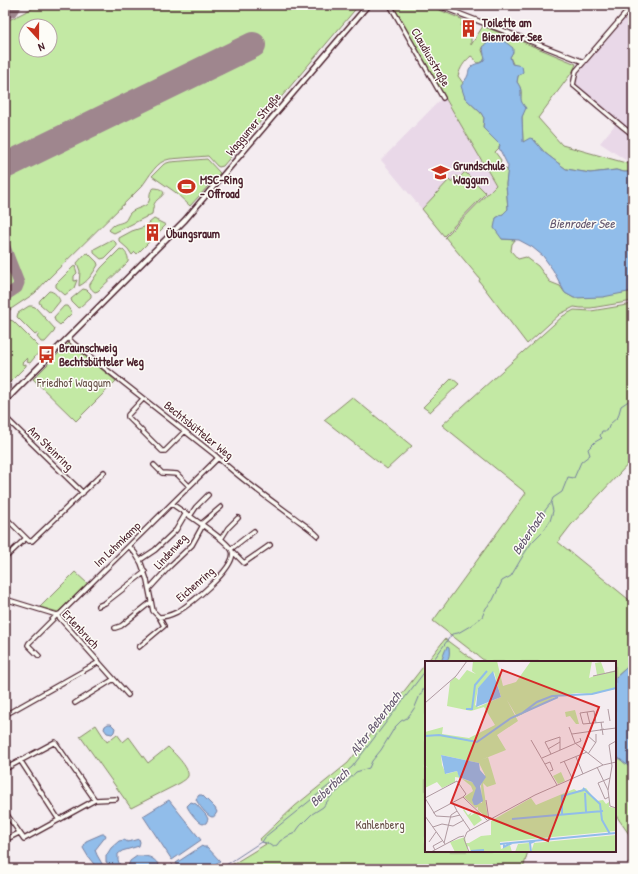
<svg xmlns="http://www.w3.org/2000/svg" width="638" height="874" viewBox="0 0 638 874" font-family="'Patrick Hand',sans-serif">
<rect width="100%" height="100%" fill="#f4ecf0"/>
<filter id="ink" filterUnits="userSpaceOnUse"><feTurbulence type="fractalNoise" baseFrequency=".025" numOctaves="2"/><feDisplacementMap in="SourceGraphic" scale="8" xChannelSelector="R" yChannelSelector="G"/><feConvolveMatrix kernelMatrix="1 2 1 2 8 2 1 2 1" color-interpolation-filters="sRGB"/></filter>
<g filter="url(#ink)">
<path fill="#e9d8e8" d="M 633,10 L 633,165 L 600,143 L 618,121 L 576,84 L 581,70 Z
M 444,96 L 496,185 L 445,237 L 381,160 Z"/>
<path fill="#c3e9a4" stroke="#868468" fill-rule="evenodd" d="M 39,5 L 359,5 L 223,166 L 219,167 L 217,166 L 208,156 L 170,159 C 156,161 150,176 142,186 L 45,282 L 35,293 L 11,309 L 5,315 L 5,22 ZM 26,26 L 50,26 L 50,50 L 26,50 Z
M 391,5 L 427,5 L 464,20 L 461,26 L 471,36 L 471,45 L 483,26 L 503,34 L 505,37 L 509,39 L 511,37 L 576,64 L 573,71 L 538,118 L 562,145 L 633,165 L 633,172 L 624,172 L 616,170 L 590,173 L 566,169 L 545,153 L 533,139 L 523,143 L 522,117 L 525,108 C 519,100 521,101 521,92 C 521,88 519,85 517,82 L 518,76 L 510,57 L 513,52 L 484,45 L 482,50 L 485,58 C 483,62 482,63 477,63 L 474,58 L 471,56 C 464,62 460,68 458,76 L 463,83 L 465,98 L 481,113 L 484,118 L 483,128 L 500,145 L 499,148 L 495,152 L 501,160 L 499,167 L 508,170 L 506,184 L 508,209 L 503,214 L 496,218 L 502,239 L 515,240 L 512,244 L 511,251 L 518,259 L 526,257 L 538,266 L 550,282 L 560,286 L 565,293 L 574,298 L 621,293 L 633,291 L 633,301 L 591,308 L 581,308 L 574,307 L 560,314 L 527,344 L 479,281 L 480,279 L 445,237 L 496,185 Z
M 207,159 L 220,173 L 190,206 L 175,192 L 152,176 L 164,164 L 170,162 Z
M 465,172 L 486,193 L 444,236 L 422,209 L 449,180 L 451,182 L 456,176 L 459,178 Z
M 154,188 C 158,188 162,189 164,193 C 162,197 160,197 157,200 C 153,204 153,209 152,214 L 114,233 L 110,231 L 109,230 C 115,222 118,225 125,221 C 127,219 128,215 130,213 C 135,208 144,208 148,203 C 152,197 147,193 154,188 Z
M 154,219 L 166,225 L 137,254 L 135,252 L 132,255 L 128,249 L 119,241 L 119,238 L 132,231 L 144,227 Z
M 111,240 L 113,240 L 116,243 L 116,247 L 105,258 L 101,259 L 94,253 L 94,249 Z
M 120,249 L 123,250 C 126,253 129,256 128,262 L 98,291 L 95,292 C 92,290 89,287 90,284 L 101,268 Z
M 88,253 L 97,262 L 98,265 C 93,273 88,282 79,286 L 79,284 L 80,271 L 77,263 L 85,254 Z
M 75,266 L 77,273 L 74,276 L 74,281 L 77,280 L 74,288 L 65,295 L 56,287 L 56,284 L 73,267 Z
M 83,289 L 87,290 L 91,294 L 91,297 L 80,307 L 78,308 L 72,302 L 71,299 Z
M 49,291 C 54,291 59,297 60,301 L 52,311 L 49,312 L 40,304 L 39,302 L 40,300 Z
M 633,304 L 633,459 L 571,525 L 558,542 L 633,603 L 633,662 L 615,678 L 615,662 L 486,662 L 433,621 L 526,493 L 442,425 L 563,316 L 574,310 L 591,311 Z
M 29,306 L 32,306 L 35,307 L 55,329 L 54,332 L 45,342 L 41,342 L 37,337 L 39,334 L 38,333 L 35,335 L 17,317 L 18,313 Z
M 64,306 L 67,306 L 72,313 L 60,325 L 55,321 L 54,317 Z
M 10,320 L 13,321 L 40,348 L 39,352 L 30,363 L 27,362 L 28,360 L 27,358 L 22,363 L 23,365 L 26,364 L 26,366 L 9,383 L 5,386 L 5,324 Z
M 69,343 L 116,381 L 76,421 L 33,379 Z
M 452,378 L 459,384 L 430,412 L 423,407 Z
M 352,397 L 412,446 L 387,469 L 324,420 Z
M 75,572 L 88,584 L 58,612 L 40,607 Z
M 445,639 L 457,648 L 476,662 L 427,662 Z
M 426,663 L 426,851 L 528,851 L 523,869 L 225,869 L 266,844 L 259,840 L 295,806 L 348,763 Z
M 96,725 L 107,742 L 117,734 L 123,742 L 129,737 L 148,763 L 168,747 C 173,752 190,768 188,776 C 187,779 183,781 180,783 L 131,808 L 80,736 Z
M 615,755 L 633,770 L 633,840 L 615,814 Z"/>
<path fill="#91bdea" stroke="#757e9e" d="M 504,41 L 513,48 L 513,52 L 510,57 L 512,64 L 522,66 L 523,72 L 518,76 L 517,82 C 519,85 521,88 521,92 C 521,100 520,101 526,108 L 522,117 L 523,142 L 530,138 L 533,139 L 545,153 L 566,169 L 590,173 L 616,170 L 624,172 L 633,172 L 633,291 L 603,297 L 574,298 L 565,293 L 553,270 L 543,256 L 532,247 L 519,240 L 502,239 L 494,228 L 496,218 L 503,214 L 508,209 L 506,184 L 508,166 L 499,148 L 500,145 L 483,128 L 484,118 L 481,113 L 465,98 L 461,86 C 463,83 467,78 468,75 C 469,71 468,69 472,66 C 477,62 482,65 485,58 C 479,39 490,42 504,41 Z
M 447,647 L 449,648 C 450,654 449,657 447,662 L 441,662 C 443,657 444,652 447,647 Z
M 633,662 L 633,770 L 615,755 L 615,678 Z
M 108,724 L 111,724 L 115,728 L 114,732 L 112,734 L 107,733 L 104,729 L 105,726 Z
M 199,795 L 202,795 L 215,808 L 217,812 C 215,815 215,817 212,817 C 208,817 197,803 196,799 Z
M 169,800 L 201,840 L 172,860 L 143,816 Z
M 191,802 L 194,803 L 196,804 L 206,815 L 208,819 L 206,823 C 205,823 204,824 203,824 C 199,824 188,810 187,806 Z
M 102,834 L 105,834 L 106,836 L 95,850 L 97,855 L 105,869 L 98,869 L 89,858 L 83,848 L 86,841 Z
M 139,839 L 140,842 L 139,846 L 122,851 L 118,854 L 118,860 L 121,869 L 114,869 L 111,866 L 106,862 L 106,856 L 111,848 L 119,841 L 124,840 L 128,842 Z
M 202,846 L 203,847 L 207,847 L 220,861 L 207,869 L 180,869 L 176,863 Z
M 137,856 C 148,856 152,856 159,865 L 159,868 L 156,869 C 147,867 139,869 129,869 L 128,866 L 130,861 Z"/>
<g fill="none" stroke-linecap="round" stroke-linejoin="round">
<path stroke="#757e9e" stroke-width="1" d="M 530,530 L 550,504
M 432,662 L 452,634 L 458,633 L 470,626 L 482,617 L 486,608 L 493,600 L 502,581 L 511,576 L 524,554 L 532,542 L 544,530 L 550,521 L 553,511 L 551,503 L 553,498 L 562,492 L 568,477 L 574,478 L 581,462 L 590,455 L 588,449 L 595,442 L 602,438 L 600,436 L 602,431 L 607,431 L 610,424 L 618,417 L 621,406 L 633,398
M 262,842 L 266,836 L 352,767 L 426,670
M 172,864 L 175,869
M 220,869 L 261,842 L 267,843 L 273,847 L 277,845 L 280,841 L 288,836 L 295,833 L 300,826 L 312,814 L 323,807 L 332,795 L 338,791 L 356,772 L 369,768 L 372,761 L 381,750 L 395,727 L 401,721 L 407,718 L 411,713 L 415,707 L 420,695 L 426,685"/>
<path stroke="#9f868e" stroke-width="11" d="M 5,247 L 19,283 L 17,288 L 5,296"/>
<path stroke="#9f868e" stroke-width="26" d="M 5,6 L 8,5
M 5,166 L 253,45"/>
<defs>
<path id="minor" d="M 390,5 L 443,98
M 437,5 L 584,62
M 623,5 L 629,10
M 633,5 L 576,71 L 573,85 L 623,127 L 633,135
M 68,338 L 73,343 L 215,455 C 238,477 265,496 291,515 C 300,522 310,528 318,536
M 143,399 L 128,415 L 128,417 L 162,451 L 165,451 L 185,431
M 5,417 L 83,493
M 154,465 L 162,473 L 177,474 L 189,486
M 190,516 L 196,507 L 208,495
M 5,517 L 29,541 L 32,541 L 104,472
M 201,524 L 221,507
M 221,539 L 228,528 L 238,518
M 129,546 L 135,553 L 141,563 L 147,580 L 153,611 L 159,617 L 164,626 L 139,647
M 231,549 L 254,531
M 233,552 L 244,563 L 270,545
M 5,558 L 26,538
M 140,560 L 155,550 L 176,530 L 186,513
M 149,589 L 170,566 L 192,545 L 203,525
M 5,599 L 57,615 L 128,695
M 98,606 L 105,603 L 145,572
M 159,617 C 165,617 171,615 177,612 C 189,605 238,567 232,551 C 228,540 183,512 172,504
M 115,628 L 121,626 L 151,602
M 39,656 L 28,645 L 29,643 L 57,615 L 60,614 L 218,458
M 5,686 L 6,689
M 75,703 L 114,679
M 5,715 L 99,662
M 20,760 L 59,820
M 5,769 L 55,742 L 95,800 L 24,839 L 5,812
M 95,800 L 116,799
M 5,840 L 19,833"/>
<path id="tertiary" d="M 5,401 L 185,220 L 368,5"/>
</defs>
<use href="#minor" stroke="#4a1f2b" stroke-width="6"/>
<use href="#tertiary" stroke="#4a1f2b" stroke-width="7"/>
<use href="#minor" stroke="#fdfcf7" stroke-width="3.5"/>
<use href="#tertiary" stroke="#fdfcf7" stroke-width="4"/>
</g>
</g>
<defs>
<symbol id="building-bare" viewBox="-9 -9 18 18"><path d="M-4-6H4V6H1V3H-1V6H-4ZM-2.5-4.3h1.7v1.8h-1.7ZM.8-4.3h1.7v1.8H.8ZM-2.5-1h1.7V.8h-1.7ZM.8-1h1.7V.8H.8Z" fill="#c8321e" stroke="#fdfcf7" stroke-width="2.5" paint-order="stroke"/></symbol>
<symbol id="school-bare" viewBox="-9 -9 18 18"><path d="M0-5L7-2L0 1L-7-2ZM-4 1L0 2.5L4 1V4Q0 6-4 4Z" fill="#c8321e" stroke="#fdfcf7" stroke-width="2.5" paint-order="stroke"/></symbol>
<symbol id="stadium-bare" viewBox="-9 -9 18 18"><path d="M0-5a6.5 5 0 1 0 0 10a6.5 5 0 1 0 0-10ZM-3.5-1.8h7v3.6h-7Z" fill="#c8321e" stroke="#fdfcf7" stroke-width="2.5" paint-order="stroke"/></symbol>
<symbol id="bus-bare" viewBox="-9 -9 18 18"><path d="M-5-6H5V4H4V6H2V4H-2V6H-4V4H-5ZM-3.5-4V0h7V-4ZM-3.5 1.2v1.5H-2V1.2ZM2 1.2v1.5H3.5V1.2Z" fill="#c8321e" stroke="#fdfcf7" stroke-width="2.5" paint-order="stroke"/></symbol>
</defs>
<g fill-rule="evenodd">
<use href="#building-bare" x="456" y="16" width="25" height="25"/>
<use href="#school-bare" x="428" y="160" width="25" height="25"/>
<use href="#stadium-bare" x="174" y="174" width="25" height="25"/>
<use href="#building-bare" x="140" y="220" width="25" height="25"/>
<use href="#bus-bare" x="34" y="342" width="25" height="25"/>
</g>
<g text-anchor="middle" dominant-baseline="central" stroke-width="3" stroke-linejoin="round" paint-order="stroke">
<g font-size="12" font-weight="bold" fill="#4a1f2b" stroke="#fdfcf7" text-anchor="start">
<text x="482" y="22">Toilette am<tspan x="482" dy="14">Bienroder See</tspan></text>
<text x="453" y="165">Grundschule<tspan x="453" dy="14">Waggum</tspan></text>
<text x="200" y="179">MSC-Ring<tspan x="200" dy="14">- Offroad</tspan></text>
<text x="166" y="233">Übungsraum</text>
<text x="59" y="347">Braunschweig<tspan x="59" dy="14">Bechtsbütteler Weg</tspan></text>
</g>
<g font-size="12" fill="#4a1f2b" stroke="#fdfcf7">
<text transform="translate(431 57) rotate(60)">Claudiusstraße</text>
<text transform="translate(253 124) rotate(-50)">Waggumer Straße</text>
<text transform="translate(199 430) rotate(39)">Bechtsbütteler Weg</text>
<text transform="translate(51 448) rotate(44)">Am Steinring</text>
<text transform="translate(117 544) rotate(-44)">Im Lehmkamp</text>
<text transform="translate(170 551) rotate(-48)">Lindenweg</text>
<text transform="translate(195 584) rotate(-41)">Eichenring</text>
<text transform="translate(81 629) rotate(47)">Erlenbruch</text>
</g>
<g font-size="12" fill="#685249" stroke="#fdfcf7">
<text x="74" y="382">Friedhof Waggum</text>
<text x="380" y="824">Kahlenberg</text>
</g>
<g font-size="13" font-style="italic" fill="#63566e" stroke="#fdfcf7">
<text x="582" y="223">Bienroder See</text>
<text transform="translate(528 533) rotate(-56)">Beberbach</text>
<text transform="translate(375 723) rotate(-53)">Alter Beberbach</text>
<text transform="translate(329 787) rotate(-44)">Beberbach</text>
</g>
</g>
<g transform="translate(425 661)">
<rect width="191" height="191" fill="#f4ecf0"/>
<path d="M 48,0 L 72,0 L 78,25 L 91,21 L 106,0 L 167,0 L 164,17 L 172,14 L 170,2 L 176,1 L 180,12 L 191,9 L 191,28 L 167,33 L 152,32 L 132,35 L 92,56 L 82,39 L 93,60 L 72,74 L 81,89 L 56,99 L 63,96 L 71,123 L 62,126 L 58,122 L 63,158 L 53,149 L 53,146 L 51,147 L 39,136 L 48,130 L 46,125 L 36,117 L 30,116 L 30,121 L 17,127 L 12,121 L 0,127 L 0,105 L 3,107 L 0,104 L 0,71 L 18,66 L 17,73 L 44,77 L 70,64 L 59,46 L 46,50 L 22,45 L 25,21 L 30,16 L 34,19 L 42,9 L 51,13 L 47,10 ZM 69,11 L 76,36 L 53,46 L 50,44 L 53,27 ZM 16,94 L 54,102 L 60,114 L 56,124 L 57,142 L 49,141 L 52,127 L 47,121 L 35,117 L 32,110 L 21,113 L 17,104 ZM 150,49 L 154,63 L 151,63 L 145,55 L 141,56 L 140,51 ZM 136,111 L 140,120 L 133,123 L 128,115 ZM 161,127 L 171,140 L 178,139 L 181,143 L 184,141 L 184,146 L 191,147 L 191,170 L 75,181 L 76,188 L 85,184 L 87,191 L 46,191 L 44,185 L 42,186 L 43,191 L 30,191 L 25,181 L 40,176 L 41,182 L 44,182 L 56,175 L 66,174 L 66,160 L 106,137 L 111,144 L 149,128 L 152,130 ZM 39,148 L 43,154 L 47,151 L 45,155 L 51,151 L 57,159 L 49,165 L 38,149 ZM 191,174 L 191,191 L 106,191 L 109,182 ZM 104,182 L 105,191 L 90,191 L 93,183 Z" fill="#c3e9a4" fill-rule="evenodd"/>
<path d="M 68,10 L 76,36 L 51,46 L 53,27 ZM 16,94 L 54,102 L 55,109 L 61,116 L 55,125 L 58,140 L 52,144 L 49,144 L 47,139 L 51,127 L 47,121 L 34,116 L 32,110 L 20,113 Z" fill="#91bdea"/>
<path fill="none" stroke="#91bdea" stroke-width="2" d="M 41,48 L 47,48 L 50,24 L 62,10M 96,53 L 112,41 L 127,35 L 167,33 L 191,27M 0,75 L 14,74 L 52,81 L 86,57 L 133,36M 158,127 L 175,143 L 177,159 L 185,173M 160,132 L 161,151M 137,154 L 137,135 L 159,129M 87,158 L 178,150M 79,182 L 79,186 L 87,182M 75,183 L 191,172M 46,190 L 59,189M 106,191 L 105,182 L 110,180"/>
<path fill="none" stroke="#b09aa1" stroke-width="1" d="M 168,15 L 191,10M 0,42 L 31,15 L 42,0M 183,48 L 185,60M 162,51 L 165,63M 176,61 L 178,74M 171,62 L 169,50 L 155,52 L 158,63 L 179,61M 144,66 L 150,82 L 178,104M 179,68 L 175,69 L 191,67M 147,73 L 175,69M 162,74 L 171,82M 135,76 L 135,89M 106,79 L 132,124M 191,80 L 184,84 L 187,105 L 183,129 L 185,145 L 191,147M 123,88 L 135,81M 126,93 L 120,81 L 135,76M 163,93 L 171,81 L 171,73M 151,96 L 158,113M 117,97 L 156,80 L 155,77M 139,100 L 147,117M 135,102 L 162,91M 120,103 L 125,101 L 128,109 L 125,110M 172,106 L 183,129M 38,136 L 63,160M 184,136 L 180,138 L 173,122 L 185,117M 0,137 L 32,120 L 41,133 L 38,136M 0,137 L 11,155 L 27,156 L 35,154M 61,139 L 64,159M 32,150 L 45,169M 8,152 L 38,136M 26,154 L 32,150 L 28,142M 0,155 L 20,183M 8,166 L 17,163 L 28,165 L 39,159M 4,181 L 11,171M 19,182 L 26,154M 10,189 L 8,185 L 17,180M 6,191 L 34,176 L 39,175M 44,191 L 39,178 L 42,171 L 110,134 L 178,104 L 191,101"/>
<path fill="#d62828" fill-opacity="0.15" stroke="#d62828" stroke-width="2" d="M 77,9 L 174,46 L 123,180 L 26,142 Z"/>
<rect width="191" height="191" fill="none" stroke="#4a1f2b" stroke-width="2"/>
</g>
<rect width="638" height="874" fill="none" stroke="#fdfcf7" stroke-width="20"/>
<rect x="10" y="10" width="618" height="854" fill="none" stroke="#4a1f2b" stroke-width="1.5" filter="url(#ink)"/>
<g transform="translate(38 38) rotate(159)"><circle r="19" fill="#fdfcf7" stroke="#b5a4a5"/>
<path d="M0-3L7 15L0 10L-7 15Z" fill="#c8321e"/>
<text y="-6" font-size="11" font-weight="bold" text-anchor="middle" fill="#4a1f2b">N</text>
</g>
</svg>
